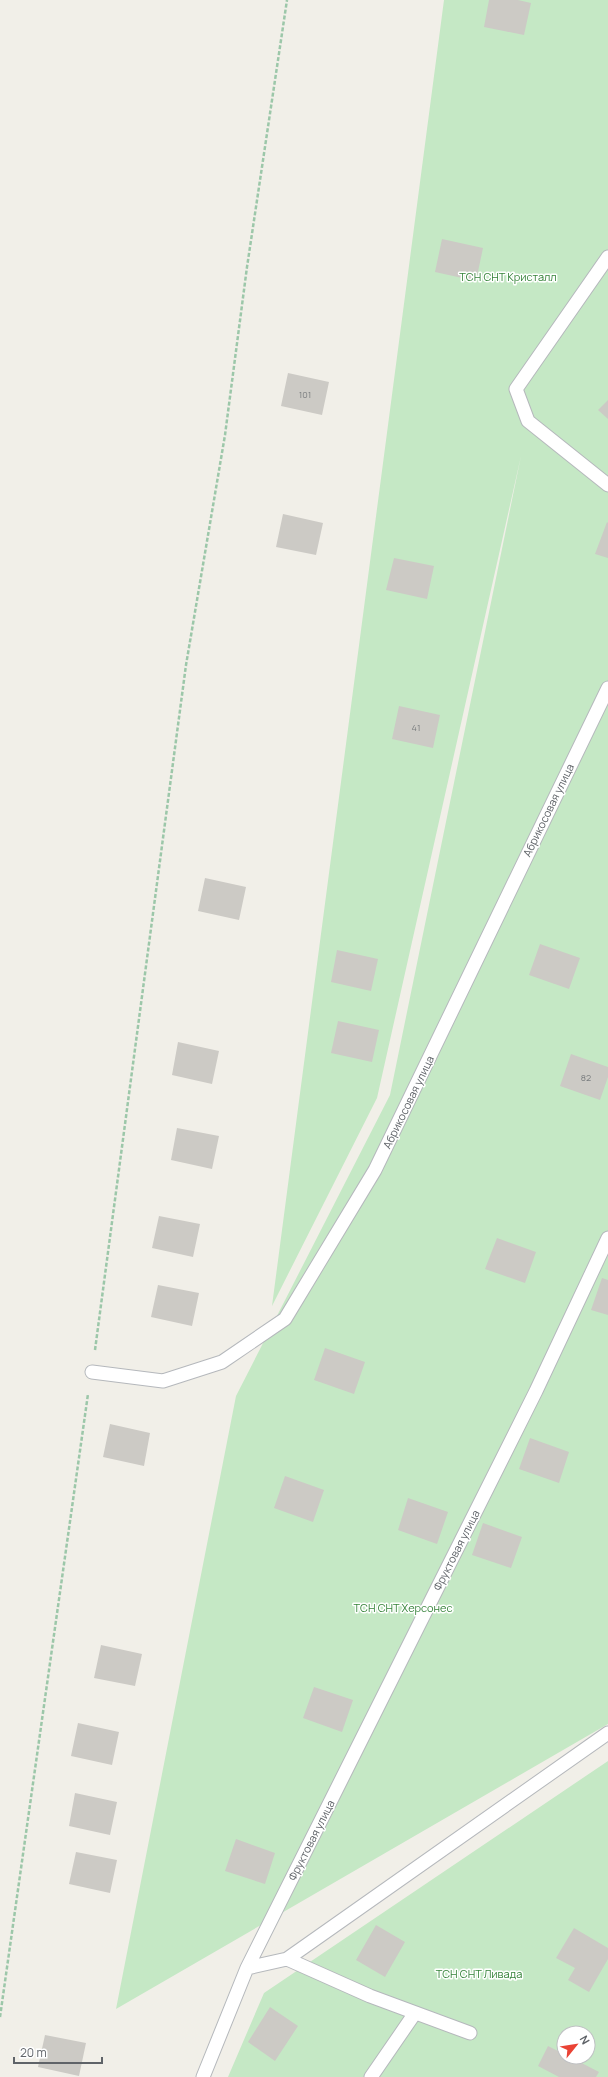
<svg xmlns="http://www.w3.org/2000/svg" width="608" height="2077" viewBox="0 0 608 2077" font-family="Manrope,sans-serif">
<rect width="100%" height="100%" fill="#f1efe8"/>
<path fill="#c5e8c5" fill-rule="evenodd" d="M 444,0 L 608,0 L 608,1724 L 116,2009 L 236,1396 L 390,1095 L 521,456 L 377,1098 L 272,1306 Z
M 608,1761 L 608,2077 L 228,2077 L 264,1993 ZM 564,2033 L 588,2033 L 588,2057 L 564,2057 Z"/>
<path fill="#cccac5" d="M 489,0 L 518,0 L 531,3 L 524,35 L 484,27 Z
M 442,239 L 483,248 L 476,281 L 435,272 Z
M 288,373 L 329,382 L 322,415 L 281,406 Z
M 608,400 L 608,419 L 598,410 Z
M 283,514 L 323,523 L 316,555 L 276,547 Z
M 607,522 L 608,523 L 608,558 L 595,554 Z
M 394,558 L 434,566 L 427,599 L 386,590 Z
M 399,706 L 440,715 L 433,748 L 392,739 Z
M 205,878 L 246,887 L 239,920 L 198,911 Z
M 540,944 L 580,958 L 569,989 L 529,975 Z
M 337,950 L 378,959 L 371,991 L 331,982 Z
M 338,1021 L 379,1030 L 372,1062 L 331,1053 Z
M 178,1042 L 219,1051 L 212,1084 L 172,1075 Z
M 571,1054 L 608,1067 L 608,1077 L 600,1100 L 560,1086 Z
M 177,1128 L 219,1136 L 212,1169 L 171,1160 Z
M 159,1216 L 200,1224 L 193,1257 L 152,1248 Z
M 497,1238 L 536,1252 L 525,1283 L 485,1269 Z
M 602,1278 L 608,1280 L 608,1315 L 591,1310 Z
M 158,1285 L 199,1293 L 192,1326 L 151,1317 Z
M 325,1348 L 365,1362 L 354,1394 L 314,1380 Z
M 110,1424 L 150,1433 L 144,1466 L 103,1457 Z
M 530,1438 L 569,1452 L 559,1483 L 519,1469 Z
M 285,1476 L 324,1490 L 313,1522 L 274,1508 Z
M 408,1498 L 448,1512 L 437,1544 L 398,1530 Z
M 483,1523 L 522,1537 L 511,1568 L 472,1555 Z
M 101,1645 L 142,1654 L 135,1686 L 94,1678 Z
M 314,1687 L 353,1700 L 342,1732 L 303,1718 Z
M 78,1723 L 119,1732 L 112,1765 L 71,1756 Z
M 75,1793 L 117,1802 L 110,1835 L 69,1826 Z
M 236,1839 L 275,1853 L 265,1884 L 225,1871 Z
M 76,1852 L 117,1860 L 110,1893 L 69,1884 Z
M 376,1925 L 405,1942 L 385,1977 L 356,1960 Z
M 574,1928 L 608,1948 L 608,1959 L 589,1992 L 568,1980 L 575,1968 L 556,1958 Z
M 270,2007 L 298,2026 L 275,2061 L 248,2042 Z
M 45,2035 L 86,2043 L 79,2076 L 38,2067 Z
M 548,2046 L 564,2054 L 564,2057 L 570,2057 L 599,2072 L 596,2077 L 559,2077 L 538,2066 Z"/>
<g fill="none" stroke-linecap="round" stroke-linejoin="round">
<defs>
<path id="service" d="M 608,257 L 516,389 L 528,421 L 608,485
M 92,1372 L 163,1381 L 222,1362 L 285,1319 L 375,1170 L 608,688
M 287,1959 L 370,1996 L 470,2033
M 247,1968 L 287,1959 L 608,1733
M 203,2077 L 247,1968 L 536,1391 L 608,1238
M 371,2077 L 415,2013"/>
</defs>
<use href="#service" stroke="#b5b8bc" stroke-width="15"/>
<path stroke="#9cc7a9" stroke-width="2.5" stroke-dasharray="4 2" stroke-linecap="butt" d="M 95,1350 L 186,665 L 225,435 L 247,267 L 287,0
M 0,2017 L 88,1394"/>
<use href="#service" stroke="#fff" stroke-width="13"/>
</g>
<g text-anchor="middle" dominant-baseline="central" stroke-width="3" stroke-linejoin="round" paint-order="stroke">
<g font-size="9" fill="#7a7d7f">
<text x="305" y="394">101</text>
<text x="416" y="727">41</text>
<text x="586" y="1077">82</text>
</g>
<g font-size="11" fill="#348238" stroke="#fff">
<text x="508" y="276">ТСН СНТ Кристалл</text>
<text x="403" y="1607">ТСН СНТ Херсонес</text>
<text x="479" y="1973">ТСН СНТ Ливада</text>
</g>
<g font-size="11" fill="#5f6368" stroke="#fff">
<text transform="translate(548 810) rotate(-64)">Абрикосовая улица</text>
<text transform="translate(408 1102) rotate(-64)">Абрикосовая улица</text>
<text transform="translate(456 1550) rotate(-63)">Фруктовая улица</text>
<text transform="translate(311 1840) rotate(-63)">Фруктовая улица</text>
</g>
</g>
<g transform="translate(576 2045) rotate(60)"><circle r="19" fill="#ffffff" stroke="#bfc1c3"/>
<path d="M0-3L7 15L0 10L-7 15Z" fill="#ea4335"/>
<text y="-6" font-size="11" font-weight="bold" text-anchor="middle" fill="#5f6368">N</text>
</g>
<path d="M14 2057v6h88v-6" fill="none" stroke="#5f6368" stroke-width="2"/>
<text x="20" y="2057" font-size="12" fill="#5f6368" stroke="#ffffff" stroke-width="3" paint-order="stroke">20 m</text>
</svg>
